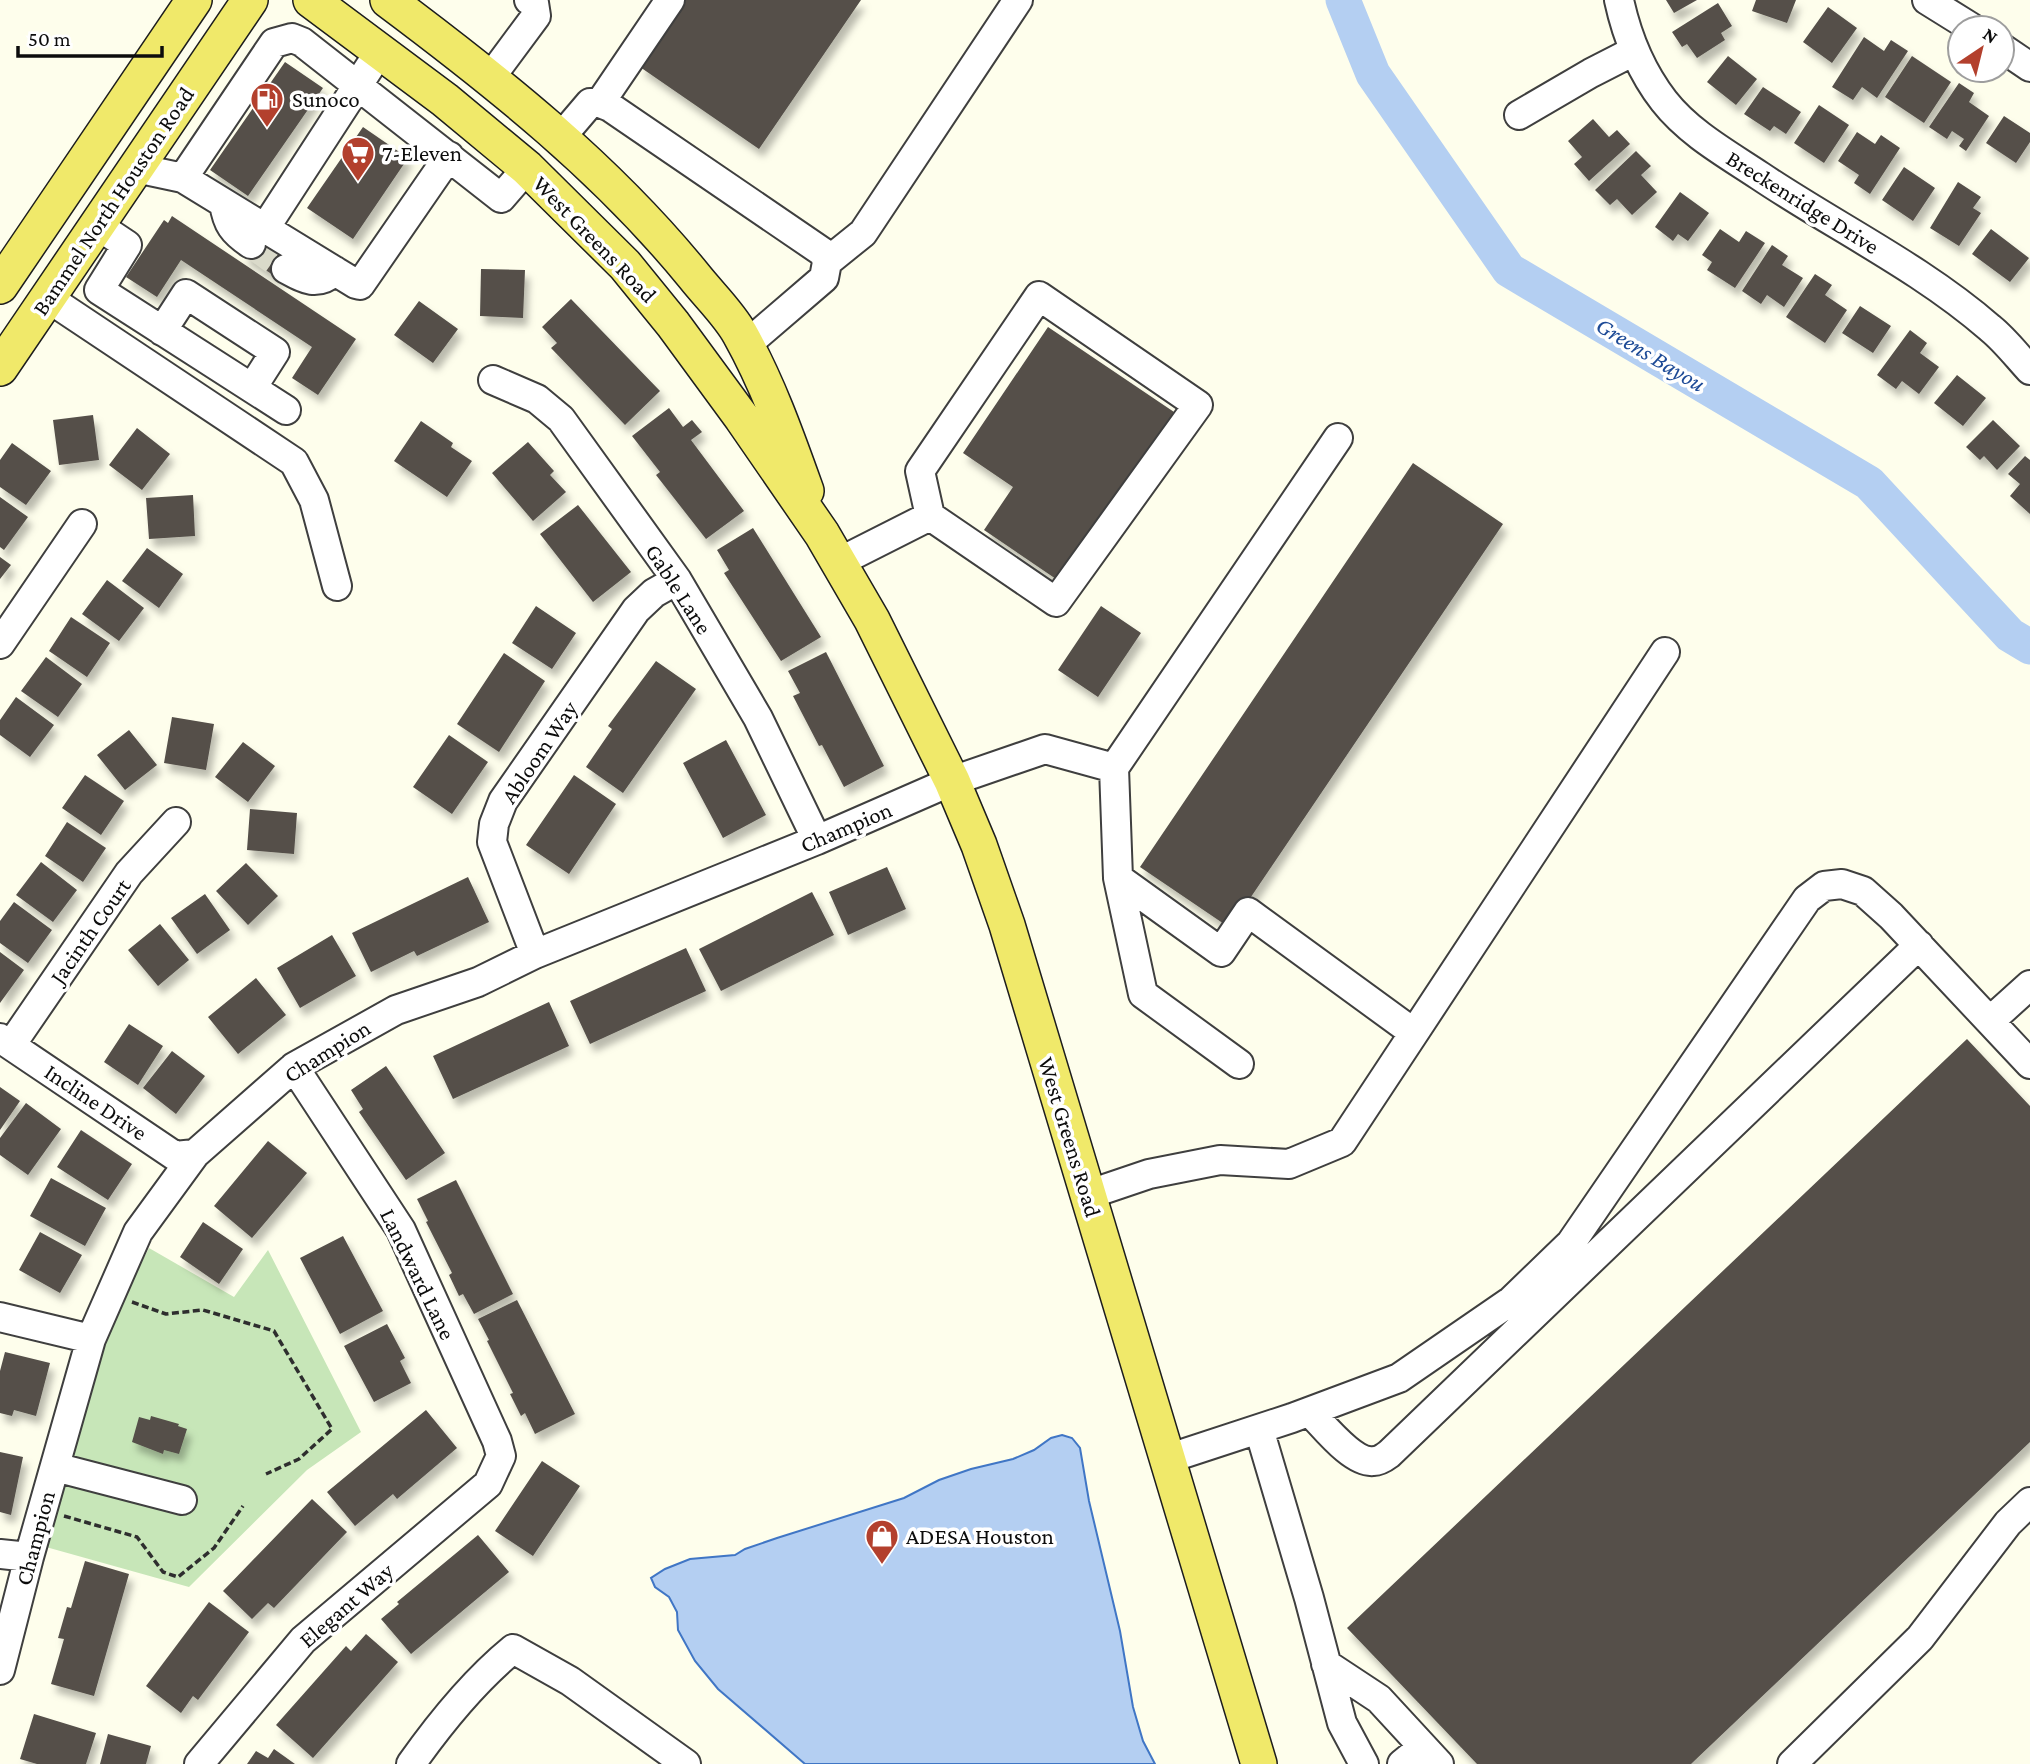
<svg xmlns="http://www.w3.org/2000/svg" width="2030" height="1764" viewBox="0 0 2030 1764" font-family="'Crimson Pro',serif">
<defs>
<filter id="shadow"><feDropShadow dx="4.5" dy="8" stdDeviation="3.5" flood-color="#0004"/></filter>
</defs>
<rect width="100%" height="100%" fill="#fefeec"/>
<path fill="#c7e6b8" d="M 149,1248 L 234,1297 L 268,1250 L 361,1432 L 307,1470 L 189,1587 L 46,1547 L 88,1392 L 110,1325 Z"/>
<path fill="#b4cff2" stroke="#4076c5" stroke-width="2" d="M 1062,1435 L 1072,1438 L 1080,1448 L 1089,1501 L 1120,1631 L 1133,1707 L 1143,1741 L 1155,1764 L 805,1764 L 718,1689 L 695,1661 L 678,1630 L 677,1612 L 669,1597 L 655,1587 L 651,1578 L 665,1569 L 690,1559 L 735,1555 L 745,1549 L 777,1538 L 904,1498 L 939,1480 L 971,1469 L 1013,1459 L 1034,1450 L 1051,1438 Z"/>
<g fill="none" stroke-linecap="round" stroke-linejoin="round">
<path stroke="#b4cff2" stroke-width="35" d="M 1343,0 L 1373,74 L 1509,270 L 1869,483 L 2010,635 L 2030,647"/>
</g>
<path fill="#544f49" filter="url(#shadow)" d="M 686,0 L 861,0 L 759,149 L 640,67 Z
M 1666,0 L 1697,0 L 1674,13 Z
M 1756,0 L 1796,0 L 1787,23 L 1752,11 Z
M 1718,3 L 1732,26 L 1721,33 L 1725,40 L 1697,58 L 1687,44 L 1682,47 L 1672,32 Z
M 1828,7 L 1857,28 L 1832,63 L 1803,42 Z
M 1864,37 L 1884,51 L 1891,40 L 1908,51 L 1877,98 L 1862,87 L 1853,100 L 1832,87 Z
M 1728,56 L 1757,79 L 1736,105 L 1707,82 Z
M 1912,56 L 1951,82 L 1924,123 L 1885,97 Z
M 285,62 L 323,88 L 248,196 L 210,170 Z
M 1959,83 L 1974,93 L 1969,102 L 1989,116 L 1966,151 L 1959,146 L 1964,139 L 1952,131 L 1947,139 L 1929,127 Z
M 1763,87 L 1801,112 L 1786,134 L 1774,126 L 1770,131 L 1744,114 Z
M 1819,105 L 1849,125 L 1824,163 L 1794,143 Z
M 2004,116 L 2030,133 L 2030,142 L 2016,163 L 1986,143 Z
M 1593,119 L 1609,137 L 1617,130 L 1630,144 L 1589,181 L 1574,164 L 1582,157 L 1568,141 Z
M 363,127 L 408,158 L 353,239 L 307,208 Z
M 1857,132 L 1875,144 L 1881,135 L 1900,148 L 1870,194 L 1854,183 L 1859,175 L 1838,161 Z
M 1636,151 L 1651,166 L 1641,175 L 1657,192 L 1632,215 L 1617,199 L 1610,205 L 1595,190 Z
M 1904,167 L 1935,188 L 1913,221 L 1882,200 Z
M 1958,182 L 1981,197 L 1973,208 L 1981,213 L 1959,246 L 1930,228 Z
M 1680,192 L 1709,213 L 1688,241 L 1678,234 L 1673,241 L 1655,227 Z
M 172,216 L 356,339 L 318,395 L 292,378 L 312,347 L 181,260 L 157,297 L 126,277 L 164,220 L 168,223 Z
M 1720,229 L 1739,242 L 1746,231 L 1765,243 L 1735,288 L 1707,270 L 1712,262 L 1702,255 Z
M 1991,229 L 2029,258 L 2010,282 L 1972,254 Z
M 255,237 L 291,261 L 279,279 L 243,255 Z
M 1772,245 L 1788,256 L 1782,265 L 1803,278 L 1784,307 L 1767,295 L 1761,304 L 1742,291 Z
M 481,269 L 525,270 L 523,318 L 480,316 Z
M 1815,274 L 1832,285 L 1825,295 L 1847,310 L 1825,343 L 1786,317 Z
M 571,299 L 660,391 L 625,425 L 551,348 L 557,343 L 542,327 Z
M 419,301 L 458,329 L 433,363 L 394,335 Z
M 1860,306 L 1891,326 L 1873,353 L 1842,333 Z
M 1048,327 L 1174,412 L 1059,581 L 984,530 L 1013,487 L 963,453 Z
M 1910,330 L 1927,343 L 1920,353 L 1939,367 L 1919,394 L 1902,381 L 1896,389 L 1877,375 Z
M 1957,375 L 1986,398 L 1963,426 L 1934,403 Z
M 669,408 L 683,427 L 692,420 L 702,432 L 691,440 L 744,511 L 706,539 L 656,475 L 660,472 L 632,436 Z
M 93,415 L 99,460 L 59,465 L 53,420 Z
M 1993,420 L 2020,446 L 1997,470 L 1984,456 L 1980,460 L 1966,447 Z
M 421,421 L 453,443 L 451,447 L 472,461 L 447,497 L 394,461 Z
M 137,428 L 170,454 L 142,490 L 109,465 Z
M 528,442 L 554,471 L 550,475 L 566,492 L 533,521 L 492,473 Z
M 12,443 L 51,471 L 26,505 L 0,487 L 0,460 Z
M 2025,456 L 2030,460 L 2030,514 L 2010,496 L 2020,484 L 2008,474 Z
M 1413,463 L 1503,524 L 1230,928 L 1140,867 Z
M 193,495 L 195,536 L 149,539 L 146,498 Z
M 0,497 L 28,517 L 4,550 L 0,547 Z
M 578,505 L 631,572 L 593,602 L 540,534 Z
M 753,528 L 821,637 L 781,661 L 724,573 L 729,570 L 717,550 Z
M 147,548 L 183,574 L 159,608 L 122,581 Z
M 0,557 L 11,565 L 0,579 Z
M 107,580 L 144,608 L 119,641 L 82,614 Z
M 536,606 L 576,633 L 552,669 L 512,643 Z
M 1101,606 L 1141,633 L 1098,697 L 1058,670 Z
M 71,617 L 110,643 L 87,677 L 49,651 Z
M 826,652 L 884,766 L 844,787 L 822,745 L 819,746 L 793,696 L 800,693 L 788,671 Z
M 504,653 L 545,681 L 499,752 L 457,724 Z
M 46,657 L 82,684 L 58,717 L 21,691 Z
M 656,661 L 696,689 L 623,793 L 586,767 L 612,729 L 608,726 Z
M 16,697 L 54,725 L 30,757 L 0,735 L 0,720 Z
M 172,717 L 214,724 L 206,770 L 164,763 Z
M 129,730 L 157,765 L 125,790 L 97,755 Z
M 449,735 L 488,762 L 452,814 L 413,787 Z
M 726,740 L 766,815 L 723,838 L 683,763 Z
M 243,742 L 275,766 L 248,802 L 215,777 Z
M 85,775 L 124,801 L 101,835 L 62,808 Z
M 574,775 L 616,804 L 569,874 L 526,845 Z
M 250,809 L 297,813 L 294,854 L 247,850 Z
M 67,822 L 106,848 L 83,882 L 45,856 Z
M 41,862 L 77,890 L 53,922 L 16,895 Z
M 246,863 L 278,896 L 248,925 L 216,891 Z
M 887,867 L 906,909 L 848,935 L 829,892 Z
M 468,877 L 489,922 L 417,956 L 414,951 L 371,972 L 352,933 Z
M 812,892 L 834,935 L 721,991 L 699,949 Z
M 205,894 L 230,930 L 197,954 L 171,918 Z
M 14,902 L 52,930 L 28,963 L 0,943 L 0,921 Z
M 160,924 L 189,960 L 158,986 L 128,950 Z
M 332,935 L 356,976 L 300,1008 L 277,968 Z
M 686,948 L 706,991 L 590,1044 L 570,1001 Z
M 0,952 L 24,970 L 0,1003 Z
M 256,978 L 286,1015 L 238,1054 L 208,1017 Z
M 549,1002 L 569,1046 L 453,1099 L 433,1056 Z
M 129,1024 L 163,1046 L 138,1085 L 104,1062 Z
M 1967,1039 L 2030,1106 L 2030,1442 L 1691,1764 L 1477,1764 L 1347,1628 Z
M 172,1051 L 205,1076 L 176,1114 L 143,1088 Z
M 386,1066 L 445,1153 L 406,1180 L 359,1112 L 363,1109 L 351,1090 Z
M 0,1087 L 20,1101 L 0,1130 Z
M 26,1103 L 61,1129 L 28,1175 L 0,1155 L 0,1138 Z
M 81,1130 L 132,1164 L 108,1200 L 57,1167 Z
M 268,1141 L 307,1173 L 252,1238 L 214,1206 Z
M 51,1178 L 106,1208 L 85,1246 L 30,1216 Z
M 456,1180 L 513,1294 L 474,1314 L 463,1294 L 459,1296 L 449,1275 L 452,1273 L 426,1222 L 428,1221 L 417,1199 Z
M 203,1222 L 243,1249 L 219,1284 L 180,1257 Z
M 40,1232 L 82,1255 L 60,1293 L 19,1270 Z
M 343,1236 L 383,1311 L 340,1334 L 300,1258 Z
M 517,1300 L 575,1414 L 535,1434 L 525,1413 L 521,1416 L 510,1394 L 513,1393 L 487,1341 L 489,1340 L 478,1319 Z
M 387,1324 L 405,1358 L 400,1361 L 411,1383 L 374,1402 L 344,1346 Z
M 5,1352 L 50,1363 L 36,1416 L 14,1410 L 12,1416 L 0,1413 L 0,1371 Z
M 426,1410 L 457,1448 L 397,1499 L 393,1494 L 355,1526 L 327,1492 Z
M 151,1416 L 179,1424 L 178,1426 L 187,1429 L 179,1454 L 164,1450 L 163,1454 L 132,1442 L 139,1417 L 150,1420 Z
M 0,1452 L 23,1457 L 11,1515 L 0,1512 Z
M 542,1461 L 580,1486 L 533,1556 L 495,1531 Z
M 312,1499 L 347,1532 L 274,1608 L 268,1603 L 252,1619 L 223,1591 Z
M 478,1535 L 509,1572 L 411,1654 L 381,1619 L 399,1604 L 397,1602 Z
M 85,1561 L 129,1574 L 94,1696 L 51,1684 L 64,1639 L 58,1638 L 67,1607 L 71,1608 Z
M 209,1602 L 249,1632 L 198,1700 L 193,1696 L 181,1713 L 146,1686 Z
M 366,1634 L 398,1662 L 313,1758 L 276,1725 L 346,1646 L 351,1651 Z
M 34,1714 L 96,1733 L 86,1764 L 37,1764 L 20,1759 Z
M 108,1734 L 151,1746 L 146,1764 L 100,1764 Z
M 274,1749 L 295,1764 L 247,1764 L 256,1751 L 268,1758 Z"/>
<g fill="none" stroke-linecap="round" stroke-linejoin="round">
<path stroke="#dadaca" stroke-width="28" stroke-dasharray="28 14" stroke-linecap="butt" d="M 251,244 L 286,269"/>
<defs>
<path id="minor" d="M 1619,0 C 1627,37 1640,70 1664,101 C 1689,133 1727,154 1760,176 C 1836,227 1921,268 1990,328 C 2005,340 2017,356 2030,370
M 1927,0 L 1972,28
M 2002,48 L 2030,67
M 490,78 L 536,16 L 534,3 L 529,0
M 600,103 L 670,0
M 1519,115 L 1591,73 L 1634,51
M 561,137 L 590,103 L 600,103 L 610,107 L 824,253 L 827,262 L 824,278 L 746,345
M 136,168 L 183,178 L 356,284 L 360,285 L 449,156
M 183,178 L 274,43 L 292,38 L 302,42 L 501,198 L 527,168
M 224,203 C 227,224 233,232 251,244
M 97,225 L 127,245 L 99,290 L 286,410
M 265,228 L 380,51
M 827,262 L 863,233 L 1018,0
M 286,269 C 304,279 317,287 335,271
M 48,298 L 294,462 L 314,500 L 337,586
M 162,331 L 186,294 L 275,352 L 252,388
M 493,380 L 537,399 L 561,419 L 677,580 L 758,718 L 817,840
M 839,562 L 930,516 L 1056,602 L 1198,405 L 1039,296 L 920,471 L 930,516
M 0,644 L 82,524
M 535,954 L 492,842 L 494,824 L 503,801 L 636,610 L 654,593 L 677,580
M 1990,1021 L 2030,985
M 1414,1033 L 1665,652
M 0,1038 L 175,1156 L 195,1154
M 11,1045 L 129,873 L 176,822
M 1239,1064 L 1143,994 L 1118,878 L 1114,768 L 1338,438
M 1087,1195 L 1149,1174 L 1220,1160 L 1289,1164 L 1342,1142 L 1414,1033 L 1248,912 L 1221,952 L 1118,878
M 0,1317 L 91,1339
M 1310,1412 C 1324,1426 1353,1464 1374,1461 C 1379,1461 1385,1457 1389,1454 L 1919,945
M 1259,1429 L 1309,1598 L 1342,1723 L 1364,1764
M 1167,1459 L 1292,1418 L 1399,1378 L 1511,1301 L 1571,1243 L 1807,899 L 1824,886 L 1842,884 L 1863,891 L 1891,916 L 2030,1064
M 55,1467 L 182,1500
M 0,1554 L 29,1557
M 1326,1664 L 1379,1699 L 1439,1764
M 0,1670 L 29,1557 L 91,1339 L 138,1232 L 195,1154 L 294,1067 L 396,1010 L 478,982 L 535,954 L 817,840 L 952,781 L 1045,749 L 1114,768
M 199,1764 L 303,1640 L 488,1484 L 501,1456 L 497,1441 L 401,1230 L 294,1067
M 411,1764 C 440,1723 474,1681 513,1649 L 570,1681 L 686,1764
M 1402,1764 L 1423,1747
M 1792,1764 L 1920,1638 L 2008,1523 L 2030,1502"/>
<path id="major" d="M 311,0 L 445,100 L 527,168 L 625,265 L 673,324 L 742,418 L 822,534 L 872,620 L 952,781 L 979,845 L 1007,925 L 1259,1764
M 388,0 C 499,83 607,169 694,276 C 709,295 729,314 740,334 C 768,384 787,438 806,491
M 0,286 L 194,0
M 0,368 L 250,0"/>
</defs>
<use href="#minor" stroke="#3f3f3f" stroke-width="32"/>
<use href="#major" stroke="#1d1d1d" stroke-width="38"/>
<path stroke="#2e2e2e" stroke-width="3.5" stroke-dasharray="7 3.5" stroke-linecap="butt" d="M 132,1302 L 166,1314 L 203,1310 L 274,1331 L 332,1429 L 299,1459 L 266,1474
M 64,1516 L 137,1537 L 163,1572 L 178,1577 L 214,1548 L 243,1506"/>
<use href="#minor" stroke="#fff" stroke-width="28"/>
<use href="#major" stroke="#f0e96a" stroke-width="35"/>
</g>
<defs>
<symbol id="fuel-pin" viewBox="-11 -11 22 30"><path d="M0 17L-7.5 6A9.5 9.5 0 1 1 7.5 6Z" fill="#b3402d" stroke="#fff"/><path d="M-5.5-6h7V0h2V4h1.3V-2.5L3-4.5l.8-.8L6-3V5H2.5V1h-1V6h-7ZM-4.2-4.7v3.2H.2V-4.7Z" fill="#fff"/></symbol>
<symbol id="supermarket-pin" viewBox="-11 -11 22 30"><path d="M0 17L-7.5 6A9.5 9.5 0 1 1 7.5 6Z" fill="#b3402d" stroke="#fff"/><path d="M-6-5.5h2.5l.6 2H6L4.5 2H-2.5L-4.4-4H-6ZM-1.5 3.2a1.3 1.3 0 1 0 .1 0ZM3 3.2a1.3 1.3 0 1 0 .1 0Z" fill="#fff"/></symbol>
<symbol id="shop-pin" viewBox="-11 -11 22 30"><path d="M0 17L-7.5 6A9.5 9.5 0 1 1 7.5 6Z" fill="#b3402d" stroke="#fff"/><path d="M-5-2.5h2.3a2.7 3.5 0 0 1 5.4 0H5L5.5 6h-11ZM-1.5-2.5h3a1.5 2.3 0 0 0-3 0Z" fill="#fff"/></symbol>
</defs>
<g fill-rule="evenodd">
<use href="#fuel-pin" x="248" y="80" width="38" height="52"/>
<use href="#supermarket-pin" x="339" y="134" width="38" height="52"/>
<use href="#shop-pin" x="863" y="1517" width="38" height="52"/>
</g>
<g text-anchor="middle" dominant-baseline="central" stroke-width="7" stroke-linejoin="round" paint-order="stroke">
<g font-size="23" fill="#0c0c0c" stroke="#fff" text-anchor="start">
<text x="292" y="99">Sunoco</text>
<text x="382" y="153">7-Eleven</text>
<text x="906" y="1536">ADESA Houston</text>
</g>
<g font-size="23" fill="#0c0c0c" stroke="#fff">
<text transform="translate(113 201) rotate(-56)">Bammel North Houston Road</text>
<text transform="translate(1803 202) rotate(32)">Breckenridge Drive</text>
<text transform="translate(595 239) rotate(46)">West Greens Road</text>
<text transform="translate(679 589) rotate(57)">Gable Lane</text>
<text transform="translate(539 752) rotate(-56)">Abloom Way</text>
<text transform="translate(846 827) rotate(-23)">Champion</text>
<text transform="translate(90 931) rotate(-55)">Jacinth Court</text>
<text transform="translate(327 1051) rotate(-32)">Champion</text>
<text transform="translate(96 1102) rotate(34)">Incline Drive</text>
<text transform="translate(1070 1137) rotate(73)">West Greens Road</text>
<text transform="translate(418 1274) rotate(64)">Landward Lane</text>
<text transform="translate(35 1538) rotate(-75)">Champion</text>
<text transform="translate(346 1605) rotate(-41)">Elegant Way</text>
</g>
<g font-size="24" font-style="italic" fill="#1d4a96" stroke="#fff">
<text transform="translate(1651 354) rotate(31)">Greens Bayou</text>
</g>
</g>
<g transform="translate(1981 49) rotate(35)"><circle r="33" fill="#ffffff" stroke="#9e9e9e" stroke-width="2"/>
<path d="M0-5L12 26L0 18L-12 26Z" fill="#b3402d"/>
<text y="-10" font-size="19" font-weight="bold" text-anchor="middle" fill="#0c0c0c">N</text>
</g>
<path d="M18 46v10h144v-10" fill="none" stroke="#0c0c0c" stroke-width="3.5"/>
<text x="28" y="46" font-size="21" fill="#0c0c0c" stroke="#ffffff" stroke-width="5" paint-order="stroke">50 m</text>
</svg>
